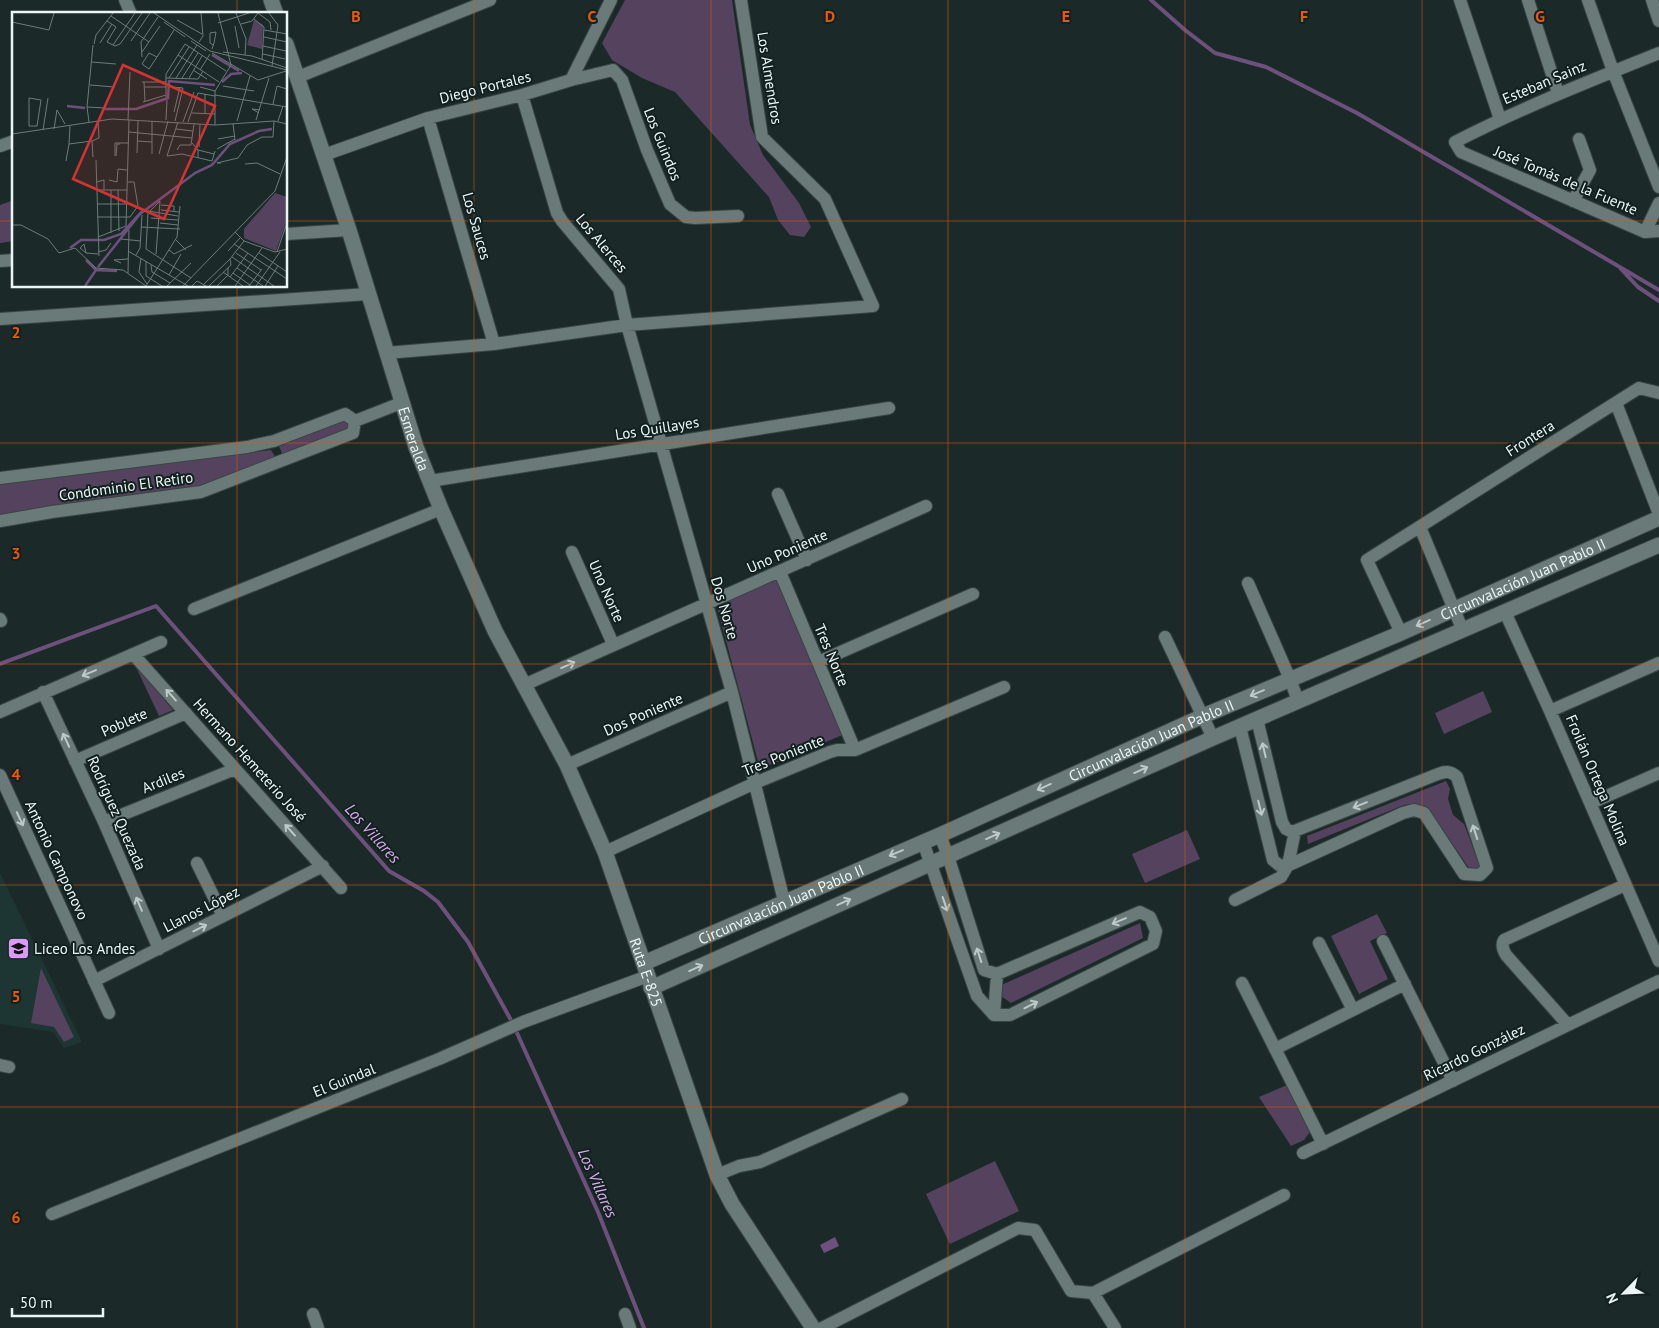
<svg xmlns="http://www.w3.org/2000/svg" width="1659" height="1328" viewBox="0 0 1659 1328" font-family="'PT Sans',sans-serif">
<rect width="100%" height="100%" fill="#1b2a29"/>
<path fill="#1d3533" d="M 0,873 L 82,1042 L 64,1048 L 53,1032 L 0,1024 Z"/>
<path fill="#55425e" d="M 625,0 L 732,0 L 750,125 L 763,155 L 799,203 L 811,227 L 804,237 L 790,235 L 778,220 L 769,197 L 675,92 L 642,78 L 612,60 L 602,43 Z
M 14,200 L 14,241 L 0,243 L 0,205 Z
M 345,416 L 353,423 L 349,433 L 285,460 L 278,444 Z
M 271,450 L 277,460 L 197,490 L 0,518 L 0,483 Z
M 779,576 L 845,734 L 760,769 L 716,603 Z
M 135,665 L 173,710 L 159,716 Z
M 1483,691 L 1492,712 L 1444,734 L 1435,713 Z
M 1446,781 L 1450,789 L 1448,799 L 1453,815 L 1464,824 L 1480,866 L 1477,870 L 1469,868 L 1427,807 L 1416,804 L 1404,805 L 1308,844 L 1307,836 Z
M 1187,830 L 1200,859 L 1145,883 L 1132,854 Z
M 1377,914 L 1387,933 L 1370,941 L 1388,979 L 1359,994 L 1331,936 Z
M 1140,923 L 1143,938 L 1011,1003 L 1001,996 L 997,987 Z
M 41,968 L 74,1037 L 64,1042 L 54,1027 L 31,1023 Z
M 1287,1085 L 1310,1132 L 1304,1140 L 1291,1146 L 1259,1097 Z
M 995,1161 L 1019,1211 L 950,1244 L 926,1194 Z"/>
<path fill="#6e507c" d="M 835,1237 L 839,1246 L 824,1253 L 820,1245 Z"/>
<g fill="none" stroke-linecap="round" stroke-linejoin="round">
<path stroke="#6e507c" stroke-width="4" d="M 1151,0 L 1185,30 L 1215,53 L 1266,67 L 1357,113 L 1659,290
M 1621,269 L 1638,287 L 1659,301
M 0,664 L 156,606 L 389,871 L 424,891 L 438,902 L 468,942 L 512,1022 L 598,1212 L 644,1328"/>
<defs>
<path id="street" d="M 125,0 L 131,14
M 1460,0 L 1500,119
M 1528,0 L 1558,93
M 1588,0 L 1613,71 L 1659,187
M 1652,0 L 1659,21
M 1659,53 C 1590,81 1521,108 1455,142 L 1461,152 L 1645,232 L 1659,231
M 298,77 L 490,0
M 571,80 L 611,0
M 522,95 L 557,213 L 562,221 L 619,289 L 627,325 L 732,692 L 784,901
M 428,118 L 494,344
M 0,146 L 14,141
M 324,155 L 428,118 L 522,95 L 571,80 L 613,70 L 622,80 L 647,150 L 670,204 L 686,217 L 695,218 L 738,216
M 1573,201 L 1590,170 L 1579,139
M 1645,232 L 1659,203
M 286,234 L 349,230
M 0,261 L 14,260
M 0,319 L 368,294
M 386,353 L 494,344 L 627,325 L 873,306 L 825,199 L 762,137 L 741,0
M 1616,403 L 1659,514
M 0,478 L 247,447 L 274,441 L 345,414 L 355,421 L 401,403
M 430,481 L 889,408
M 778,494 L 807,560
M 0,521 L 52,512 L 201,492 L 353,433 L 355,421
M 1420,527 L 1463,631
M 572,552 L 613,644
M 780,572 L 855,750
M 1248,583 L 1290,679 L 1298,701
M 194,609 L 441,509
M 1505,612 L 1550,711 L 1659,961
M 0,619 L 1,621
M 1401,633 L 1367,560 L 1639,388 L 1659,393
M 1165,637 L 1213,738
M 133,654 L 341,888
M 818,662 L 973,594
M 524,685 L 926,506
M 43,692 L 104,822 L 159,949
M 1550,711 L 1659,663
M 0,712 L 161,642
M 1240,727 L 1273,860 L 1279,865 L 1287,866 L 1403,813 L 1414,810 L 1424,813 L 1464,874 L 1480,875 L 1487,868 L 1457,777 C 1451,771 1446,771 1438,774 L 1292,832 L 1286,829 L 1282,822 L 1257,719
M 75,761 L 186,713
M 567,765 L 732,692
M 0,775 L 109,1013
M 1591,803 L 1659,773
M 104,822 L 235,769
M 923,842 L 977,996 L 994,1015 L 1010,1015 L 1153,944 L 1156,931 L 1150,917 L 1140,912 L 997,974 L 984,970 L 948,856 L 940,835
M 605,852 L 755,783 L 830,752 L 837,750 L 855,750 L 1004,687
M 197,863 L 223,916
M 1235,900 L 1281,877 L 1288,865 L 1295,831
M 1383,941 L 1453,1081
M 1319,943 L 1353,1010
M 94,981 L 323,866
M 1242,983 L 1323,1144
M 994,1015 L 997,974
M 1568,1025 L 1506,955 C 1503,950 1501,945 1504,940 L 1625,885
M 1275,1049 L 1405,984
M 0,1065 L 9,1067
M 1303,1153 L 1659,981
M 717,1175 L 739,1166 L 760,1162 L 902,1099
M 52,1214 L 439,1059 L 523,1022 L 648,976
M 1093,1293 L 1115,1328
M 313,1314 L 318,1328
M 625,1314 L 630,1328
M 822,1328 L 1018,1228 L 1035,1230 L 1071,1291 L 1093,1293 L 1284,1195"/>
<g id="secondary">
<path d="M 271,0 L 276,14"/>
<path id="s1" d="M 286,44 L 349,230 L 416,447 L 441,509 L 495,631 L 567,765 L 605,852 L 717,1175 L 732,1204 L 813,1328"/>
<path id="s2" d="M 644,963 L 940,835 L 1203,716 L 1401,633 L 1659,518"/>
<path d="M 651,988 L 1213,738 L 1659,545"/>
</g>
</defs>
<use href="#street" stroke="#384544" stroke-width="14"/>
<use href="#secondary" stroke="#384544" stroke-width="17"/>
<use href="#street" stroke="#697a78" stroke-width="12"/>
<use href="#secondary" stroke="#697a78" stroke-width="15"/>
</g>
<defs><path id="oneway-shaft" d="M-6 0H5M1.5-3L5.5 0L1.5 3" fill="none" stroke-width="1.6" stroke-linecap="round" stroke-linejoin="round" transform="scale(1.25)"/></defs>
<g stroke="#becac9">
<use href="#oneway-shaft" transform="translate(1423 623) rotate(156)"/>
<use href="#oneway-shaft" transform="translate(568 665) rotate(-24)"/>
<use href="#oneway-shaft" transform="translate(89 673) rotate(157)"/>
<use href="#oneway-shaft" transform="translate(1257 693) rotate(157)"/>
<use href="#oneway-shaft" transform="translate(171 695) rotate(-132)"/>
<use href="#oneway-shaft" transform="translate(66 740) rotate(-115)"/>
<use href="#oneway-shaft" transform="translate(1264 750) rotate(-103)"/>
<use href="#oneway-shaft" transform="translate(1141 770) rotate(-24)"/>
<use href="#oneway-shaft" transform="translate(1044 787) rotate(156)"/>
<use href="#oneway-shaft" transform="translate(1360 805) rotate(158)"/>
<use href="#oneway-shaft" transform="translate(1260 808) rotate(76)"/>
<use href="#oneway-shaft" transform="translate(20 819) rotate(65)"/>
<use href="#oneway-shaft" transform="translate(290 830) rotate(-132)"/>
<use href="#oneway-shaft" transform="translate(1475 832) rotate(-108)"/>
<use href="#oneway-shaft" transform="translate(993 836) rotate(-24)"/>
<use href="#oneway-shaft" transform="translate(896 853) rotate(157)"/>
<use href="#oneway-shaft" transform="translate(844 902) rotate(-24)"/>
<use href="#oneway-shaft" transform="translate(139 904) rotate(-113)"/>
<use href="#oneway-shaft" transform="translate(945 904) rotate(71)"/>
<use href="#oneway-shaft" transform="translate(1119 921) rotate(157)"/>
<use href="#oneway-shaft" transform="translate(200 928) rotate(-27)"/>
<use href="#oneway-shaft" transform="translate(979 955) rotate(-108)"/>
<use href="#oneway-shaft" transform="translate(696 968) rotate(-24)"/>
<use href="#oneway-shaft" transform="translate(1031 1005) rotate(-27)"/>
</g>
<path fill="none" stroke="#e8590c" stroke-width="1" stroke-opacity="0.55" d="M 237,0 L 237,14M 474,0 L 474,1328M 711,0 L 711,1328M 948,0 L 948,1328M 1185,0 L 1185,1328M 1422,0 L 1422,1328M 0,221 L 14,221M 286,221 L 1659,221M 237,286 L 237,1328M 0,443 L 1659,443M 0,664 L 1659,664M 0,885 L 1659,885M 0,1107 L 1659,1107"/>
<defs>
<symbol id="school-square" viewBox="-11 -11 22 22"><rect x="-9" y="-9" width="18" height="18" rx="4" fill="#da9af6" stroke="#122120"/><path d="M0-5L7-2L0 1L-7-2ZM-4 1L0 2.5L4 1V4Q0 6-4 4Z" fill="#111"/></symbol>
</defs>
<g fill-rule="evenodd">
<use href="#school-square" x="6" y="936" width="25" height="25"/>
</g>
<g text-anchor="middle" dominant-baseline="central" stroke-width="4" stroke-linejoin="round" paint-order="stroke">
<g font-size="15" fill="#ebf5f4" stroke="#122120">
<text transform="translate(770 78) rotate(81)">Los Almendros</text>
<text transform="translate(1544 82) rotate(-23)">Esteban Sainz</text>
<text transform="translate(485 87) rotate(-14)">Diego Portales</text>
<text transform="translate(663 144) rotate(68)">Los Guindos</text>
<text transform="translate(1566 180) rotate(23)">José Tomás de la Fuente</text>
<text transform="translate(477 226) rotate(74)">Los Sauces</text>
<text transform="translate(602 243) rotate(50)">Los Alerces</text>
<text transform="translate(657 428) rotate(-9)">Los Quillayes</text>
<text stroke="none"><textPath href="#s1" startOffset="415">Esmeralda</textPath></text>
<text transform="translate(1530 438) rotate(-32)">Frontera</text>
<text transform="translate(126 486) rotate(-8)">Condominio El Retiro</text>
<text transform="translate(787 551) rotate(-24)">Uno Poniente</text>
<text stroke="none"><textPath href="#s2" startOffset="959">Circunvalación Juan Pablo II</textPath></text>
<text transform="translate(607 591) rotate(66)">Uno Norte</text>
<text transform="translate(725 608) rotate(74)">Dos Norte</text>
<text transform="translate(832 655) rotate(67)">Tres Norte</text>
<text transform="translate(643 714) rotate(-24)">Dos Poniente</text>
<text transform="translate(124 722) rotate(-24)">Poblete</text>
<text stroke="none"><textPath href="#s2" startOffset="554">Circunvalación Juan Pablo II</textPath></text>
<text transform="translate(783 755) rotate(-22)">Tres Poniente</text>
<text transform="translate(250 760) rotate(48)">Hermano Hemeterio José</text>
<text transform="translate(163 780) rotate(-22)">Ardiles</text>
<text transform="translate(1598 780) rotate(67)">Froilán Ortega Molina</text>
<text transform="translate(117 813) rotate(66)">Rodríguez Quezada</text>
<text transform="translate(57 860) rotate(65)">Antonio Camponovo</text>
<text stroke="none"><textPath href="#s2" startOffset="149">Circunvalación Juan Pablo II</textPath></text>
<text transform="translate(201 909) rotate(-27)">Llanos López</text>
<text stroke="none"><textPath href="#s1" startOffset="998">Ruta E-825</textPath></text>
<text transform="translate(1474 1052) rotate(-26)">Ricardo González</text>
<text transform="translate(344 1080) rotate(-22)">El Guindal</text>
</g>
<g font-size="15" fill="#ebf5f4" stroke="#122120" text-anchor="start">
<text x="34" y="948">Liceo Los Andes</text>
</g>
<g font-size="16" font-style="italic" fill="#dbabf0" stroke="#122120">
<text transform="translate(373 833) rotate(48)">Los Villares</text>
<text transform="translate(598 1183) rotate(66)">Los Villares</text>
</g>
</g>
<g transform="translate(12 12)">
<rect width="275" height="275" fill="#1b2a29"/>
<path d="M 242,8 L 251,13 L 250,37 L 235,33 ZM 263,181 L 275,185 L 275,209 L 264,239 L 232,226 L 232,217 Z" fill="#55425e"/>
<path fill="none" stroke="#6e507c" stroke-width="2.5" d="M 200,43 L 227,59M 210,70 L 219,62 L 230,61M 55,94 L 73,96M 93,97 L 124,97 L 156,86 L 157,69 L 203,73M 58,236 L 69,228 L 92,228 L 109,222 L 130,199M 74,248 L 84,258 L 105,259M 86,255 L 128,202 L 183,161 L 200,153 L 218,132 L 247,119 L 260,117M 73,274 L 84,258"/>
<path fill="none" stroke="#6e7b7a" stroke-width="1" d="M 142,1 L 198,39 L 275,58M 224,1 L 234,27 L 233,43M 246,1 L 258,10 L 259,18M 257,1 L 266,13 L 260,54M 99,4 L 137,30M 242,7 L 252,15 L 250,48M 165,8 L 190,22M 0,10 L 37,18 L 42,1M 152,10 L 173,25M 206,11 L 237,1M 229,12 L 240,9 L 246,1M 223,14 L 227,36M 252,18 L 275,22M 252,25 L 275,30M 119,29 L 138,1M 179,29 L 194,39M 95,30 L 103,34 L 108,32 L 130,1M 95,30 L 104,15 L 95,9M 187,30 L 191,24 L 189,1M 88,31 L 100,12M 82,32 L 84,23 L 101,1M 101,33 L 123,1M 251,34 L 274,39M 200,37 L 202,31 L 204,20 L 198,21 L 198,31 L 201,33M 130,40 L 148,14M 211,40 L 240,44 L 275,56M 200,41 L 246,68 L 274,59M 251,42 L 273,47M 166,43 L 207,70M 130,45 L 129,30 L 146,5M 145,45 L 137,41 L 130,52 L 137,57 L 145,45 L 162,18M 80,50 L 104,52M 181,58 L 195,67M 188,58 L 198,42M 154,66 L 186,67 L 191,59M 157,66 L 177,35M 164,66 L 185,33M 170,66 L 186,41M 177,66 L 190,44M 130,70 L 154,70M 132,70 L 133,89M 78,73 L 103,75M 211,74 L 242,79M 133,75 L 154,75M 160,75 L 171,76 L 163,109M 188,75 L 203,79M 203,83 L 275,95M 154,85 L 154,62 L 173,32 L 214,59M 17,86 L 29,88 L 25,114 L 17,114 ZM 131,90 L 154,83M 261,92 L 265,74 L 275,77M 75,95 L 93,96M 162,100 L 168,75M 180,101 L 203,102M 247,101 L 240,97 L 248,98M 193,102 L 193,82M 116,108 L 118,60M 154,108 L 155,88M 244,108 L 257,66M 225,109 L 238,64M 266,109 L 271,94M 77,110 L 75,95 L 81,33M 166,110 L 155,144 L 170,142 L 200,149 L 203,139M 171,110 L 182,80M 176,110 L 186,81 L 203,84M 221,112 L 223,128M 203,113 L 203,79 L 219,53 L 206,1M 42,117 L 45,98 L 53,112M 164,117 L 181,119M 31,118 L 36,86M 117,120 L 180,126M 0,122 L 100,107 L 203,113 L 262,109 L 275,112M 206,127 L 223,124M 125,129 L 140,130M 180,131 L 186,138 L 186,146M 57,132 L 58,114M 187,135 L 188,112M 205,137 L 223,127M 165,138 L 168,133 L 179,133 L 182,112M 186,138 L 202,142M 125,141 L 126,109M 140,142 L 140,109M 147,142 L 156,109M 103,144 L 103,131 L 117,131M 104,144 L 105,132 L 108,132M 81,145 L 80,129 L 87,126 L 86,109M 84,148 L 87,244M 54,149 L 57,132 L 80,129M 209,151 L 205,151 L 226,146 L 235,133 L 250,125 L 261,125 L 262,109M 233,152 L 245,151 L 268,162M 97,168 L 105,170 L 106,157 L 115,158M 84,170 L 92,168 L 92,178M 85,178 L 115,178M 106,178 L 107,219M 148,189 L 136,201 L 134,237 L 179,266M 85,192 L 114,192M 149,193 L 162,194 L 162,199M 149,198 L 167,200M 136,199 L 166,204M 85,205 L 118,205 L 126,194 L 122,170 L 116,170M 139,206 L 166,208M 148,211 L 166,213M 0,213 L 9,213 L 36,227 L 47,241 L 63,236 L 84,256 L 111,258 L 134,274M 114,214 L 117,108M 129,215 L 168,217M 223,220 L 232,229 L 263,240 L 275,237M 99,221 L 99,178M 86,225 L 114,214M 109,227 L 129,229M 163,227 L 174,238M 222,232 L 275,267M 157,238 L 162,242 L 180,233M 116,239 L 176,274M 216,239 L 228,226M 86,240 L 94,238 L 99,231M 265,240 L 275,211M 74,241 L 72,232 L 68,236 L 74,241 L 86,242M 224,241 L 249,258M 247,241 L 275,260M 144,242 L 148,189M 124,243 L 128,236 L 130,203M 220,245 L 262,274M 129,246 L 127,260 L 135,272M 134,249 L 134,264 L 150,274M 109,251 L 102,248 L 116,247M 139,253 L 140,260 L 158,271M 225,256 L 251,274M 211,260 L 231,274M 116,261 L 117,218M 221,261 L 238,273M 157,263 L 169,242M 218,265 L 236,241M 191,273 L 218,247 L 232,229M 134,274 L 165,225 L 168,194M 155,274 L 179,251M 171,274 L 263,179 L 275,145M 180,274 L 185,269 L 194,274M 197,274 L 219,253 L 218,247M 205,274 L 216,263 L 216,256M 223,274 L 250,236M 237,274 L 250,257M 244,274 L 268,240M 253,274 L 266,254"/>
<path fill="#d73232" fill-opacity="0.15" stroke="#d73232" stroke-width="2.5" d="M 111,53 L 203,94 L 152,207 L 61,167 Z"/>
<rect width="275" height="275" fill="none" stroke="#ebf5f4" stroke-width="2.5"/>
</g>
<g font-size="16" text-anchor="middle" font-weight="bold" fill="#e8590c" stroke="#122120" stroke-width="4" stroke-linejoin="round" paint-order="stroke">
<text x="356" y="22">B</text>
<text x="592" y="22">C</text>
<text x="830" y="22">D</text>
<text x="1066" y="22">E</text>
<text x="1304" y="22">F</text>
<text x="1540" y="22">G</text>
<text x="16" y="338">2</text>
<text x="16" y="559">3</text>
<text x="16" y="780">4</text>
<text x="16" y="1002">5</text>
<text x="16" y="1223">6</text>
</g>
<g transform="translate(1624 1293) rotate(246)" stroke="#122120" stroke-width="4" paint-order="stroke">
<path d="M0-4L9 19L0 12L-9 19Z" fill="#ebf5f4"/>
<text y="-8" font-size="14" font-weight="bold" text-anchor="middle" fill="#ebf5f4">N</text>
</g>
<path d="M12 1308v8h91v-8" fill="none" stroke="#ebf5f4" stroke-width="2.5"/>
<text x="20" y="1308" font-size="15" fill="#ebf5f4" stroke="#122120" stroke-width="4" paint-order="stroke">50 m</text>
</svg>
